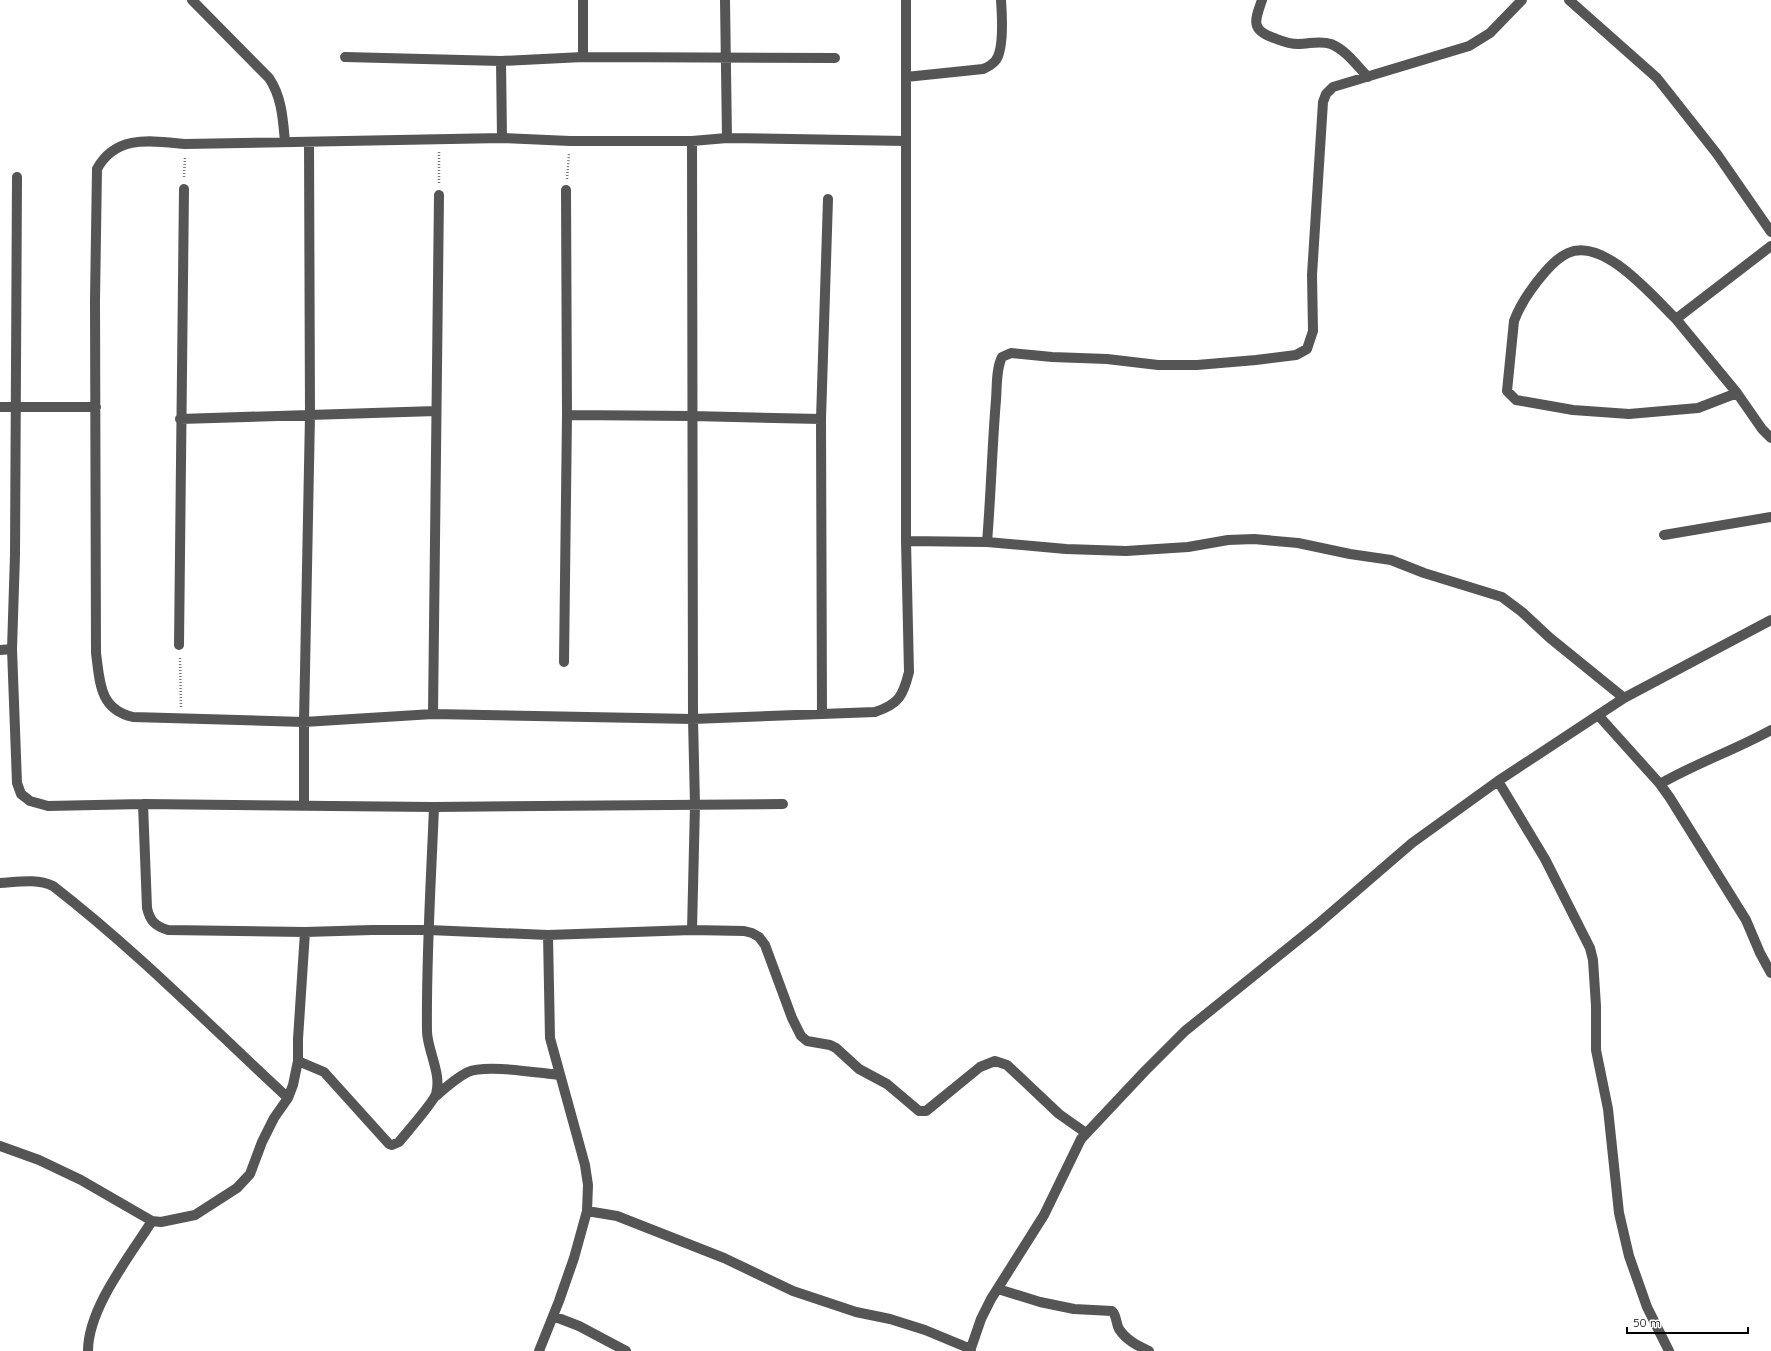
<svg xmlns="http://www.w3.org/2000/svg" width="1771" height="1351" viewBox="0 0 1771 1351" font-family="Quicksand,sans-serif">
<rect width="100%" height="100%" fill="#fff"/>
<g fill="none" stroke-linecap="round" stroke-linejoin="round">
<path stroke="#777" stroke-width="2.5" stroke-dasharray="1 2" stroke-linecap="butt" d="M 439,152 L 439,183
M 184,177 L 185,156
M 567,179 L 569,154
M 180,658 L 181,707"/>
<path stroke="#555" stroke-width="10" d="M 192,0 L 269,78 C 282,97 283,120 285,142
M 725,0 L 727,138
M 1262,0 C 1255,20 1250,30 1274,38 C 1282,41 1289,44 1298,44 C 1310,44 1319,40 1331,44 C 1346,50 1357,66 1368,77
M 1569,0 L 1657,78 L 1717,154 L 1771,232
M 345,57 L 501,61 L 583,57 L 835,58
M 583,57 L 583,0
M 501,61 L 502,138
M 906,77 L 983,69 C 988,67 992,65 996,60 C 1004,49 1002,14 1001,0
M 692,141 L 693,719 L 695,805 L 692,930
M 906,141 L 727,138 L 692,141 L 570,141 L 502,138 L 185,144 C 152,141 116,134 97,169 L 95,300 L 96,653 C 100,682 99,709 133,717 L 304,722 L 433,714 L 693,719 L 875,712 C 899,704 903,696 909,672 L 906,541 L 906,0
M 17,177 L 15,555 L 12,649 L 17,783 L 21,794 L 30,801 L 48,806 L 143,804 L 434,807 L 783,804
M 1771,246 L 1676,319 L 1737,393 L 1762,429 L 1771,438
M 1676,319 C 1653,297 1604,237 1568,253 C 1559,257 1552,264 1545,272 C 1532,287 1521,302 1514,321 L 1507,391 L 1516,400 L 1573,410 L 1629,414 L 1698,408 L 1737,393
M 0,407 L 96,407
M 567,415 L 692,416 L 821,419
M 180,419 L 436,411
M 1664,535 L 1771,517
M 906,541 L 987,542 L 1066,549 L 1126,551 L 1188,547 L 1228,540 L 1254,539 L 1298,543 L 1350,554 L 1391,560 L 1424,573 L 1502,597 L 1522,612 L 1550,638 L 1624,698
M 987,542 C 991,495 992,447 996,400 C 997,387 996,369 1002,357 L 1011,353 L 1052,357 L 1107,359 L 1158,365 L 1197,365 L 1256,360 L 1296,355 L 1307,349 L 1313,331 L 1312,275 L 1323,102 L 1326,94 L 1333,87 L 1469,46 L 1490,33 L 1522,0
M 179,645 L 184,189
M 0,650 L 12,649
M 564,662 L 567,415 L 566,190
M 822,713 L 821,419 L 828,199
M 433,714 L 439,195
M 1598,715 L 1660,784 L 1670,798 L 1746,920 L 1760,953 L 1771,973
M 1498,781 L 1545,859 L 1590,948 L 1593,960 L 1596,1006 L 1596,1050 L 1608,1109 L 1619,1213 L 1629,1256 L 1647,1307 L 1669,1351
M 1660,784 C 1696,763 1735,750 1771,730
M 143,804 L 147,908 C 150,921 155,926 168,930 L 305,932 L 372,930 L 429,930 L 548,935 L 692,930 L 744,931 L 752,933 L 759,937 L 765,945 L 792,1018 L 801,1036 L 807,1041 L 830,1045 L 836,1048 L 859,1069 L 887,1084 L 919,1111 L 926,1111 L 931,1107 L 980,1067 L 995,1061 L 1007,1065 L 1059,1114 L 1086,1133
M 304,804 L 304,722 L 310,415 L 309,142
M 0,883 C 17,882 37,878 53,886 C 137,951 210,1026 288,1098
M 298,1061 L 324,1072 L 389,1144 L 392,1145 L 399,1142 C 406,1133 433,1103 436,1094 C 442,1074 428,1052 427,1032 C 426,957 431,882 434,807
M 436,1096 C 446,1087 456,1078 468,1072 C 486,1064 538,1073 560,1075
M 0,1146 L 39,1160 L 81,1180 L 152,1221 L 161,1222 L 195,1215 L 237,1188 L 250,1174 L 262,1142 L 274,1118 L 288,1098 L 293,1085 L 298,1061 L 298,1039 L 305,932
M 587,1211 L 617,1216 L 724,1258 L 793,1291 L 856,1312 L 890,1319 L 925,1330 L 971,1349
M 998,1289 L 1040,1302 L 1074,1309 L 1112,1311 C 1117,1316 1116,1324 1119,1329 C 1126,1340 1138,1346 1149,1351
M 553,1316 L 579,1326 L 626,1351
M 88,1351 C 88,1308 130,1256 152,1221
M 539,1351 L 559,1301 L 574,1258 L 587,1211 L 588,1185 L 585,1165 L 550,1038 L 548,935
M 970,1351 L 981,1319 L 991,1299 L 1044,1215 L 1081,1139 L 1145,1071 L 1185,1031 L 1318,924 L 1412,843 L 1498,781 L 1624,698 L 1771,620"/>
</g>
<path d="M1627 1327v6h121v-6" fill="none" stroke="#000000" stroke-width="2"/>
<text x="1633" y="1327" font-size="12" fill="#000000" stroke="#ffffff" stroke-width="3" paint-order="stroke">50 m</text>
</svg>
